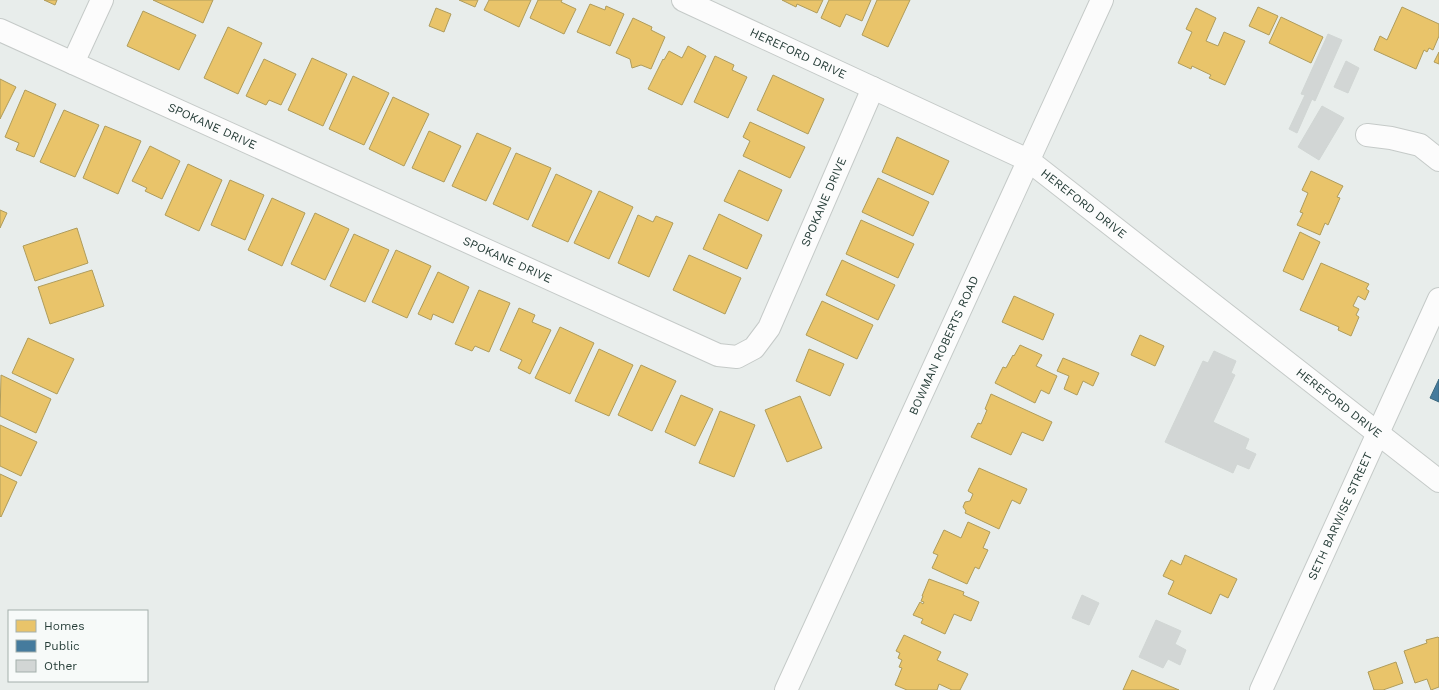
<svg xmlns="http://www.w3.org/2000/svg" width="1439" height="690" viewBox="0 0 1439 690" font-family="'Work Sans',sans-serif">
<rect width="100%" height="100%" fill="#e8edeb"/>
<path fill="#e9c46a" stroke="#af9c5b" d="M 44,0 L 57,0 L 55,5 Z
M 153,0 L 213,0 L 203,23 Z
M 459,0 L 478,0 L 475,7 Z
M 489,0 L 531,0 L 519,27 L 484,10 Z
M 538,0 L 562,0 L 561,2 L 576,9 L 564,34 L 530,18 Z
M 782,0 L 823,0 L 817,13 L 797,4 L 796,7 Z
M 829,0 L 871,0 L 862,21 L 846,14 L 840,27 L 821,18 Z
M 877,0 L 910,0 L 888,47 L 862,35 Z
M 590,4 L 605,10 L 606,6 L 624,14 L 610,46 L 577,32 Z
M 1258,7 L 1278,16 L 1269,35 L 1249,26 Z
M 1402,7 L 1439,24 L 1439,36 L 1433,50 L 1429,48 L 1427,52 L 1424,50 L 1416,69 L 1374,50 L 1380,36 L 1387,40 Z
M 436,8 L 451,14 L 444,32 L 429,26 Z
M 1196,8 L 1216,18 L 1206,41 L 1218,46 L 1224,32 L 1245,41 L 1225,85 L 1209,78 L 1211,75 L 1192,66 L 1191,69 L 1178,63 L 1192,32 L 1186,29 Z
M 143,11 L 196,35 L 179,70 L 127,46 Z
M 1281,17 L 1323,37 L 1311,63 L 1269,43 Z
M 633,18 L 652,27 L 651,30 L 665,37 L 651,69 L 641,65 L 632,68 L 630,59 L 616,53 Z
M 228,27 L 262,43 L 238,94 L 204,78 Z
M 688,46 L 706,56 L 682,105 L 648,89 L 663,59 L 664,60 L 669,51 L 682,58 Z
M 1439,52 L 1439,64 L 1434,62 Z
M 715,56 L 734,65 L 732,70 L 747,77 L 728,118 L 694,102 Z
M 312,58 L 347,74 L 323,126 L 288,110 Z
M 264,59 L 296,74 L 281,105 L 269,100 L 266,105 L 246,96 Z
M 773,75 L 824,99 L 808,134 L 757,110 Z
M 353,76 L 389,93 L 364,145 L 329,129 Z
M 0,79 L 16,87 L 0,119 Z
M 25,90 L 56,104 L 34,157 L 16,150 L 19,143 L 5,137 Z
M 393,97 L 429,114 L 404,166 L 369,149 Z
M 64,110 L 99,125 L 75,177 L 40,162 Z
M 750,122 L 805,147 L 790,178 L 743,156 L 750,141 L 743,137 Z
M 105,126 L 141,141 L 118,194 L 83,178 Z
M 429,131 L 461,146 L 444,182 L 412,168 Z
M 477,133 L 511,148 L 486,201 L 452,186 Z
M 897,137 L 949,161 L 933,195 L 882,172 Z
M 150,146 L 180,161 L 162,199 L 145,191 L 147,188 L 132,181 Z
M 516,153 L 551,168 L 528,220 L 493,204 Z
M 188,164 L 222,180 L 199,231 L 165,215 Z
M 739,170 L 782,190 L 768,221 L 724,201 Z
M 1311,171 L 1343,186 L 1337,197 L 1340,198 L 1328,225 L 1325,223 L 1320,235 L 1297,225 L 1303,213 L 1300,212 L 1308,193 L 1302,190 Z
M 556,174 L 592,191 L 568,242 L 532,226 Z
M 878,178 L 929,202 L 913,236 L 862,212 Z
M 230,180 L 264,195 L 245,240 L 211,225 Z
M 599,191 L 633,207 L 609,259 L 574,243 Z
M 272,198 L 305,213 L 282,266 L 248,250 Z
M 0,210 L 7,213 L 0,228 Z
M 315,213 L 349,229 L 325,280 L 291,264 Z
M 719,214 L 762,235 L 747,269 L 703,249 Z
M 638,215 L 653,222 L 656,216 L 673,223 L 649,277 L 618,263 Z
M 861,220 L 914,244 L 898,278 L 846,254 Z
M 77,228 L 88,263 L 35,281 L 23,246 Z
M 1300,232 L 1320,242 L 1303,280 L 1283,271 Z
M 354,234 L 389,250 L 365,302 L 330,286 Z
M 396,250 L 431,266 L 407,318 L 372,302 Z
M 689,255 L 741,278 L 725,314 L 673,290 Z
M 842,260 L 895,285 L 878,320 L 826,295 Z
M 1321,263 L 1369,284 L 1366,289 L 1369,291 L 1365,300 L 1358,296 L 1353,306 L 1359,309 L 1356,315 L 1359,317 L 1351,336 L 1338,330 L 1339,327 L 1300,310 Z
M 92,270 L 104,306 L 50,324 L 38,287 Z
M 438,272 L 469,287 L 453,323 L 433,314 L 431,320 L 418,314 Z
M 479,290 L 510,303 L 489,352 L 475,346 L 472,351 L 455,344 Z
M 1014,296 L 1054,314 L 1043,340 L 1002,322 Z
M 822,301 L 873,325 L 857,359 L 806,335 Z
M 519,308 L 535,315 L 532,322 L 551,330 L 530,374 L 518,368 L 522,360 L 500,350 Z
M 560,327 L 594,343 L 570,394 L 535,378 Z
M 1140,335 L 1164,346 L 1155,366 L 1131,355 Z
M 28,338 L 74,359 L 57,394 L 12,373 Z
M 1020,345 L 1042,355 L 1036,366 L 1057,376 L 1049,394 L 1041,390 L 1035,403 L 995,383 L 1003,367 L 1006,368 L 1013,355 L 1014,356 Z
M 599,349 L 633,365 L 609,416 L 575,401 Z
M 809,349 L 844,364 L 830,396 L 796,381 Z
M 1063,358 L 1099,373 L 1093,386 L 1083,381 L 1077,395 L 1064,389 L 1069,376 L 1057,371 Z
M 641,365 L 676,381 L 652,431 L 618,415 Z
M 1,375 L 51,399 L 36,433 L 0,416 Z
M 991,394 L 1052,422 L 1043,441 L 1022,432 L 1011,455 L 971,437 L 978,423 L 981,424 L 987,410 L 985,409 Z
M 681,395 L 713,409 L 695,446 L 665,432 Z
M 800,396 L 822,448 L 787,462 L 765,410 Z
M 720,411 L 755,425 L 734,477 L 699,463 Z
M 0,425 L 37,442 L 21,476 L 0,466 Z
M 979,468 L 1027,489 L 1020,504 L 1012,500 L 999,529 L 965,513 L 966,511 L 963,507 L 965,502 L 970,501 L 973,494 L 968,491 Z
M 0,474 L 17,482 L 1,517 L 0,516 Z
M 968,522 L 990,532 L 983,548 L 988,550 L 979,569 L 975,567 L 967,584 L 932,568 L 938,555 L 933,553 L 944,530 L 961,538 Z
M 1185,555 L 1237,579 L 1228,598 L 1220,594 L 1211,614 L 1168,594 L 1174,581 L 1163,576 L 1171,560 L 1181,565 Z
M 929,579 L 964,592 L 963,595 L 979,602 L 971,621 L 954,614 L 945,634 L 921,623 L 923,619 L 913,615 L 920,602 L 923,604 L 924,602 L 921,601 L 923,596 L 922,596 Z
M 904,635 L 941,652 L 937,660 L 968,674 L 960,690 L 952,690 L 939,684 L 937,690 L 907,690 L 895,685 L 902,668 L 899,667 L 902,660 L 898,658 L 900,653 L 896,651 Z
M 1438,637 L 1439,638 L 1439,687 L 1431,690 L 1427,679 L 1415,683 L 1404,651 L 1427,643 L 1426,640 Z
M 1396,662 L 1403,683 L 1383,690 L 1374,690 L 1368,672 Z
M 1132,670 L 1179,690 L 1123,690 Z"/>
<path fill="#457b9d" stroke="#3c697f" d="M 1439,379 L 1439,402 L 1430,398 Z"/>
<path fill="#d2d6d5" stroke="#d1d6d4" d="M 1328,34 L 1342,40 L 1315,101 L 1312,99 L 1297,133 L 1289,129 L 1305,95 L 1301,94 Z
M 1346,61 L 1359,68 L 1348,93 L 1334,87 Z
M 1322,106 L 1344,118 L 1319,160 L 1298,147 Z
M 1214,351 L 1236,361 L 1231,373 L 1235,375 L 1213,422 L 1249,439 L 1245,449 L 1256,454 L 1249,469 L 1237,464 L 1233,473 L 1165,442 L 1203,361 L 1208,363 Z
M 1082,595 L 1099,603 L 1089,625 L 1072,618 Z
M 1156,620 L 1181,631 L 1175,644 L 1186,650 L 1180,665 L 1168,659 L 1163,668 L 1139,657 Z"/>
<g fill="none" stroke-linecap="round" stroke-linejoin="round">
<defs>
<g id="minor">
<path id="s1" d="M 683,0 L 1028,160 L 1439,481"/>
<path id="s2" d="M 0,30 L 718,355 L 737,357 L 754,348 L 769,328 L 873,88"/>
<path d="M 73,63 L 102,0"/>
<path d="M 1367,135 L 1391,138 L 1420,145 L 1439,160"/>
<path id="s3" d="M 786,690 L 1102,0"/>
<path id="s4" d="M 1261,690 L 1439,299"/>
</g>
</defs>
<use href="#minor" stroke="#c5cac8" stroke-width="24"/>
<use href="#minor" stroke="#fcfcfc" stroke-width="22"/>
</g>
<g text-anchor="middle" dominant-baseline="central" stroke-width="4" stroke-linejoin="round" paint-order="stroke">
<g font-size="12" fill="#273e39" stroke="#f7faf9">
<text stroke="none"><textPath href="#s1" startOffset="127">HEREFORD DRIVE</textPath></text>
<text stroke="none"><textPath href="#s2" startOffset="233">SPOKANE DRIVE</textPath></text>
<text stroke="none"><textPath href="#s2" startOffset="989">SPOKANE DRIVE</textPath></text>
<text stroke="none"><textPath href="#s1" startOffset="451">HEREFORD DRIVE</textPath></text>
<text stroke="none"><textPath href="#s2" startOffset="557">SPOKANE DRIVE</textPath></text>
<text stroke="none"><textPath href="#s3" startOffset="379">BOWMAN ROBERTS ROAD</textPath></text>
<text stroke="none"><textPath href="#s1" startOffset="775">HEREFORD DRIVE</textPath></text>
<text stroke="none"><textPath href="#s4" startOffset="191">SETH BARWISE STREET</textPath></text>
</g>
</g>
<rect x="8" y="610" width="140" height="72" fill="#f7faf9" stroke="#a4afac"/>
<rect x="16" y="620" width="20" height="12" fill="#e9c46a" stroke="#a4afac"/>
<text x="44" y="630" font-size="12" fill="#273e39">Homes</text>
<rect x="16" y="640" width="20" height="12" fill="#457b9d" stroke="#a4afac"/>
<text x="44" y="650" font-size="12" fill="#273e39">Public</text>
<rect x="16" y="660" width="20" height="12" fill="#d2d6d5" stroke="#a4afac"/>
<text x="44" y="670" font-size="12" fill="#273e39">Other</text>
</svg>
